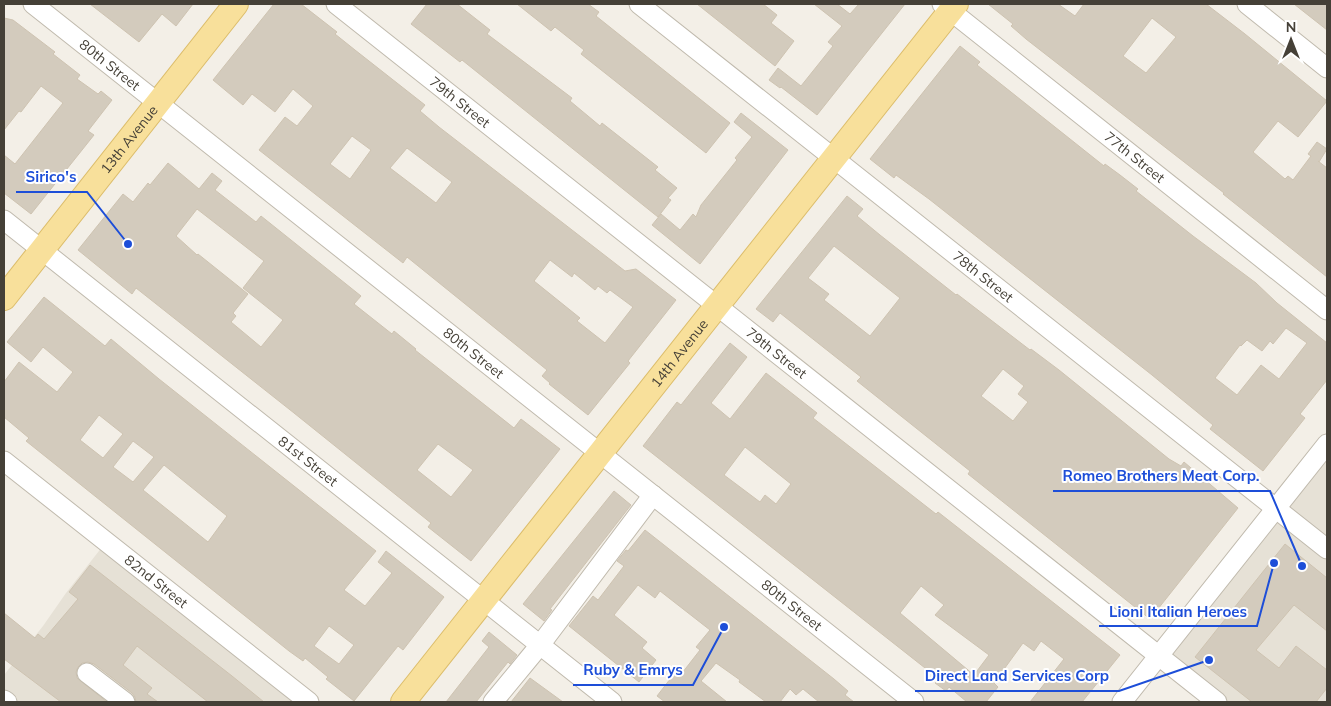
<svg xmlns="http://www.w3.org/2000/svg" width="1331" height="706" viewBox="0 0 1331 706" font-family="Mulish,sans-serif">
<rect width="100%" height="100%" fill="#f3efe7"/>
<path fill="#e6e1d6" d="M 1327,444 L 1327,702 L 1217,702 L 1159,656 Z
M 106,542 L 309,702 L 7,702 L 4,700 L 4,675 L 43,626 L 66,593 Z"/>
<path fill="#d3cbbd" stroke="#cec3b1" fill-rule="evenodd" d="M 90,4 L 193,4 L 176,26 L 162,14 L 139,42 Z
M 274,4 L 301,4 L 337,32 L 335,34 L 355,50 L 425,105 L 420,111 L 439,127 L 625,271 L 636,269 L 676,300 L 628,361 L 630,363 L 588,415 L 549,384 L 550,383 L 542,376 L 547,370 L 407,257 L 403,263 L 259,150 L 285,117 L 297,126 L 313,106 L 293,89 L 275,112 L 252,94 L 243,105 L 213,80 ZM 352,136 L 371,150 L 350,179 L 330,164 ZM 407,148 L 452,182 L 436,203 L 390,168 ZM 550,260 L 572,277 L 574,273 L 595,290 L 598,286 L 607,293 L 610,290 L 633,307 L 605,343 L 577,321 L 580,318 L 534,281 Z
M 427,4 L 457,4 L 490,30 L 487,34 L 572,98 L 570,101 L 600,126 L 602,123 L 658,167 L 655,170 L 677,188 L 668,198 L 671,200 L 658,217 L 462,60 L 460,62 L 411,24 Z
M 517,4 L 588,4 L 599,12 L 596,16 L 730,123 L 706,153 L 581,54 L 584,50 L 555,27 L 551,31 Z
M 697,4 L 763,4 L 777,15 L 771,23 L 794,41 L 775,66 Z
M 814,4 L 837,4 L 850,14 L 859,4 L 905,4 L 817,115 L 781,87 L 780,88 L 769,80 L 778,68 L 801,86 L 833,46 L 828,42 L 842,26 Z
M 988,4 L 1058,4 L 1075,16 L 1084,4 L 1206,4 L 1245,34 L 1327,101 L 1298,137 L 1278,121 L 1253,152 L 1285,179 L 1288,176 L 1293,180 L 1311,156 L 1308,154 L 1317,142 L 1327,149 L 1319,162 L 1318,161 L 1327,168 L 1327,277 L 1223,194 L 1224,193 L 1026,39 L 1011,26 L 1013,24 ZM 1152,18 L 1176,37 L 1146,73 L 1123,56 Z
M 1294,4 L 1327,4 L 1327,30 Z
M 4,18 L 13,20 L 55,52 L 53,54 L 80,75 L 77,79 L 98,94 L 101,91 L 112,100 L 88,131 L 94,135 L 31,214 L 4,193 L 4,155 L 15,164 L 63,103 L 41,86 L 21,112 L 19,111 L 4,130 Z
M 960,46 L 980,62 L 977,65 L 1104,166 L 1105,164 L 1120,175 L 1138,189 L 1136,191 L 1193,236 L 1256,283 L 1277,303 L 1327,343 L 1327,380 L 1300,414 L 1305,418 L 1263,471 L 1210,429 L 1213,425 L 1152,375 L 929,199 L 896,175 L 894,178 L 870,159 ZM 1286,328 L 1307,343 L 1279,379 L 1261,365 L 1237,395 L 1215,378 L 1240,345 L 1241,346 L 1247,340 L 1262,351 L 1270,341 L 1273,344 Z
M 741,113 L 788,150 L 700,264 L 652,225 L 661,214 L 680,230 L 693,214 L 696,217 L 701,205 L 737,160 L 735,158 L 752,137 L 734,122 Z
M 168,163 L 199,189 L 212,173 L 222,181 L 215,190 L 256,222 L 261,216 L 361,296 L 354,304 L 392,334 L 394,331 L 416,349 L 415,350 L 514,428 L 521,419 L 560,449 L 471,561 L 428,527 L 431,523 L 294,413 L 136,288 L 132,294 L 78,250 L 123,194 L 133,202 L 148,183 L 150,185 ZM 197,209 L 264,261 L 243,288 L 283,320 L 261,347 L 231,322 L 236,316 L 233,313 L 248,294 L 198,254 L 197,255 L 176,236 ZM 438,444 L 473,470 L 451,497 L 417,470 Z
M 847,196 L 863,209 L 857,216 L 880,235 L 956,295 L 957,294 L 1030,350 L 1031,349 L 1059,370 L 1169,459 L 1181,466 L 1184,462 L 1238,508 L 1150,619 L 968,474 L 970,471 L 857,381 L 861,377 L 780,313 L 773,322 L 756,309 ZM 834,246 L 900,298 L 870,336 L 824,300 L 829,294 L 808,278 ZM 1003,369 L 1024,386 L 1018,394 L 1028,402 L 1013,421 L 981,396 Z
M 44,297 L 105,346 L 111,339 L 159,379 L 376,551 L 344,590 L 365,606 L 392,573 L 378,562 L 386,551 L 444,597 L 403,650 L 398,646 L 354,701 L 326,679 L 328,677 L 305,658 L 303,661 L 289,651 L 26,441 L 29,438 L 4,417 L 4,382 L 19,362 L 57,392 L 73,372 L 43,347 L 31,362 L 7,342 ZM 99,415 L 123,434 L 103,458 L 80,440 ZM 133,441 L 154,457 L 133,482 L 113,467 ZM 164,465 L 227,516 L 208,542 L 143,490 ZM 329,626 L 354,645 L 339,664 L 314,646 Z
M 730,343 L 747,357 L 711,403 L 730,419 L 766,373 L 817,413 L 813,418 L 936,514 L 938,512 L 1120,655 L 1082,702 L 1030,702 L 1064,659 L 1041,641 L 1034,651 L 1023,643 L 994,683 L 998,687 L 986,702 L 967,702 L 949,687 L 946,691 L 935,683 L 939,679 L 643,446 L 677,402 L 681,405 ZM 745,447 L 791,484 L 776,504 L 765,495 L 760,502 L 724,475 ZM 921,586 L 944,605 L 935,615 L 989,655 L 974,675 L 900,613 Z
M 614,491 L 631,505 L 550,609 L 552,610 L 544,621 L 523,604 Z
M 645,530 L 834,679 L 848,691 L 845,695 L 854,702 L 819,702 L 803,689 L 796,695 L 790,689 L 780,702 L 766,702 L 739,682 L 740,680 L 716,663 L 701,681 L 727,702 L 665,702 L 657,696 L 674,674 L 679,677 L 700,650 L 696,647 L 710,630 L 660,591 L 655,598 L 638,585 L 614,615 L 647,642 L 642,648 L 656,660 L 639,682 L 569,626 L 593,596 L 598,600 L 624,566 L 617,561 L 626,550 L 628,551 Z
M 1285,544 L 1327,578 L 1327,631 L 1294,605 L 1256,650 L 1279,668 L 1296,646 L 1327,670 L 1327,688 L 1316,702 L 1252,702 L 1195,657 Z
M 90,565 L 232,676 L 264,702 L 208,702 L 137,646 L 123,665 L 152,688 L 147,694 L 158,702 L 136,702 L 135,697 L 132,693 L 94,664 L 88,662 L 82,663 L 78,667 L 76,672 L 77,678 L 107,702 L 61,702 L 4,659 L 4,613 L 35,638 L 38,634 L 44,639 L 78,599 L 69,592 Z
M 489,632 L 517,655 L 510,664 L 508,662 L 476,702 L 446,702 L 489,647 L 482,641 Z
M 530,678 L 563,702 L 511,702 Z"/>
<g fill="none" stroke-linecap="round" stroke-linejoin="round">
<defs>
<g id="minor">
<path id="s1" d="M 33,4 L 914,702"/>
<path id="s2" d="M 336,4 L 1217,702"/>
<path id="s3" d="M 639,4 L 1327,549"/>
<path id="s4" d="M 942,4 L 1327,310"/>
<path d="M 1247,4 L 1327,68"/>
<path id="s5" d="M 4,220 L 612,702"/>
<path id="s6" d="M 4,461 L 309,702"/>
<path d="M 87,673 L 125,702"/>
<path d="M 4,700 L 7,702"/>
<path d="M 493,702 L 540,645 L 653,495"/>
<path d="M 1122,702 L 1327,444"/>
</g>
<g id="major">
<path id="s7" d="M 4,298 L 236,4"/>
<path id="s8" d="M 403,702 L 956,4"/>
</g>
</defs>
<use href="#minor" stroke="#c0baad" stroke-width="21"/>
<use href="#major" stroke="#dcbd6b" stroke-width="26"/>
<use href="#minor" stroke="#fff" stroke-width="19"/>
<use href="#major" stroke="#f8e09b" stroke-width="24"/>
</g>
<g text-anchor="middle" dominant-baseline="central" stroke-width="4" stroke-linejoin="round" paint-order="stroke">
<g font-size="14" fill="#454037" stroke="#fff">
<text stroke="none"><textPath href="#s1" startOffset="98">80th Street</textPath></text>
<text stroke="none"><textPath href="#s2" startOffset="158">79th Street</textPath></text>
<text stroke="none"><textPath href="#s7" startOffset="202">13th Avenue</textPath></text>
<text stroke="none"><textPath href="#s4" startOffset="246">77th Street</textPath></text>
<text stroke="none"><textPath href="#s3" startOffset="439">78th Street</textPath></text>
<text stroke="none"><textPath href="#s1" startOffset="562">80th Street</textPath></text>
<text stroke="none"><textPath href="#s8" startOffset="445">14th Avenue</textPath></text>
<text stroke="none"><textPath href="#s2" startOffset="562">79th Street</textPath></text>
<text stroke="none"><textPath href="#s5" startOffset="388">81st Street</textPath></text>
<text stroke="none"><textPath href="#s6" startOffset="194">82nd Street</textPath></text>
<text stroke="none"><textPath href="#s1" startOffset="968">80th Street</textPath></text>
</g>
</g>
<path fill="none" stroke="#1d4ed8" stroke-width="2" d="M128 244L87 192H16M1302 566L1270 491H1053M1274 563L1257 626H1099M724 627L693 685H573M1209 660L1119 691H915"/>
<g fill="#1d4ed8" stroke="#fff" stroke-width="2">
<circle cx="128" cy="244" r="5"/>
<circle cx="1302" cy="566" r="5"/>
<circle cx="1274" cy="563" r="5"/>
<circle cx="724" cy="627" r="5"/>
<circle cx="1209" cy="660" r="5"/>
</g>
<g font-size="15" text-anchor="middle" font-weight="bold" fill="#1d4ed8" stroke="#fff" stroke-width="4" stroke-linejoin="round" paint-order="stroke">
<text x="51" y="182">Sirico's</text>
<text x="1161" y="481">Romeo Brothers Meat Corp.</text>
<text x="1178" y="617">Lioni Italian Heroes</text>
<text x="633" y="675">Ruby &amp; Emrys</text>
<text x="1017" y="681">Direct Land Services Corp</text>
</g>
<rect width="1331" height="706" fill="none" stroke="#454037" stroke-width="10"/>
<g transform="translate(1291 40)" stroke="#ffffff" stroke-width="4" paint-order="stroke">
<path d="M0-4L9 19L0 12L-9 19Z" fill="#454037"/>
<text y="-8" font-size="14" font-weight="bold" text-anchor="middle" fill="#454037">N</text>
</g>
</svg>
